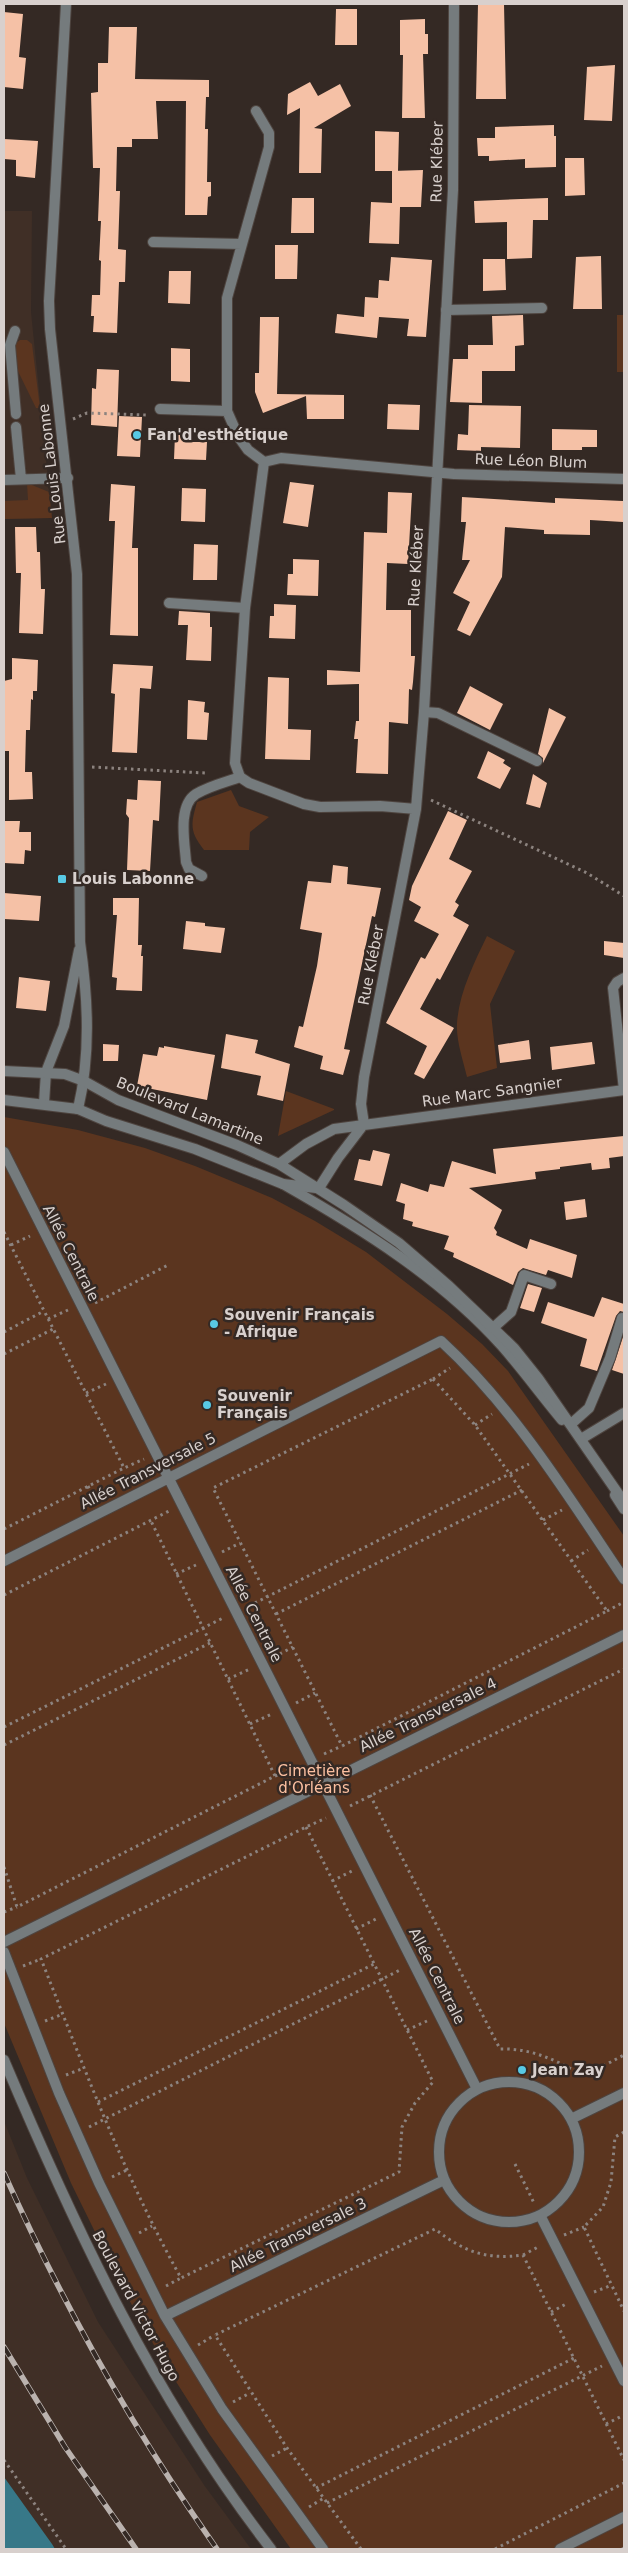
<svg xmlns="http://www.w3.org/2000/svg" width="628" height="2553" viewBox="0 0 628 2553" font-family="'DejaVu Sans',sans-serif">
<rect width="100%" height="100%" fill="#342924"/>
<path fill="#402f26" d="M 4,211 L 32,211 L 31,312 L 52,518 L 4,519 Z
M 4,2121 L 27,2178 L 98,2322 L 204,2485 L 251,2549 L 4,2549 Z"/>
<path fill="#5b351f" d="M 617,315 L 624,315 L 624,372 L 617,372 Z
M 20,340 L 27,340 L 32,344 L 40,408 L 36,408 L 14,363 L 15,344 Z
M 27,483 L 49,492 L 52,518 L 4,519 L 4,501 L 28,500 Z
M 231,790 L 239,806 L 269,817 L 250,832 L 249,850 L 204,850 C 189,831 191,824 197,802 Z
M 487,936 L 515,951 L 490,1004 L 497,1068 L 467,1077 C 463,1060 456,1041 457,1023 C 459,993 474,963 487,936 Z
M 286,1091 L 334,1109 L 334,1110 L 278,1136 Z
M 4,1117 L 78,1130 L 145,1148 L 195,1166 L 272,1198 L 315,1221 L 366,1252 L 447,1314 L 482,1344 L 508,1371 L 624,1536 L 624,2549 L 291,2549 L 210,2435 L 161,2358 L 121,2285 L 71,2183 L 4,2023 Z"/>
<path fill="#377888" d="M 4,2477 L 52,2544 L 55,2549 L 4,2549 Z"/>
<path fill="#f5c1a6" d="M 478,4 L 504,4 L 506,99 L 476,99 Z
M 336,9 L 357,9 L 357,45 L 335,45 Z
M 4,12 L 23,14 L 19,57 L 26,58 L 23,89 L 4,87 Z
M 425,19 L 425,34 L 428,34 L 428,54 L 423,54 L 425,118 L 402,118 L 403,55 L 400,55 L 400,20 Z
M 109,27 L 137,27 L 135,79 L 209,80 L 209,97 L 206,97 L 205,129 L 208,129 L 207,182 L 211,182 L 211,196 L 208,197 L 207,215 L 185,215 L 186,101 L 156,101 L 158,139 L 132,139 L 132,147 L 117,147 L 116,191 L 120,191 L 118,249 L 126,250 L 125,282 L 119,282 L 117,333 L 93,332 L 94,316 L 91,316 L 92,295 L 100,295 L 101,261 L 99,260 L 101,221 L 98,221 L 100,168 L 93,168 L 91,93 L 98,92 L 98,63 L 108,63 Z
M 615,65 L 612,121 L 584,120 L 587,67 Z
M 310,82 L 318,96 L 340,84 L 351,106 L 314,128 L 322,129 L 321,173 L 299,173 L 300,108 L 287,115 L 288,94 Z
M 554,125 L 554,136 L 556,136 L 556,167 L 525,168 L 525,159 L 489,161 L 489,156 L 478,156 L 477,138 L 495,138 L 495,127 Z
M 375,131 L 399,132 L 398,171 L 375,171 Z
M 4,139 L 38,141 L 35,178 L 16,176 L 16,160 L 4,159 Z
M 565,158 L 584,158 L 585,195 L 565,196 Z
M 423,170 L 421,207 L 400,207 L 399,244 L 369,243 L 371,202 L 392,203 L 392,171 Z
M 292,198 L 314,198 L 314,233 L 291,233 Z
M 548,198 L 548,220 L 533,220 L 532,258 L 507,259 L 507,222 L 475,223 L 474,201 Z
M 275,245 L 298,245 L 297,279 L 275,279 Z
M 601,256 L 602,309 L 573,309 L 576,257 Z
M 391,257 L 432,260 L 426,337 L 407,336 L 409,319 L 379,317 L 377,338 L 335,333 L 337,314 L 364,317 L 365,297 L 378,298 L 379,280 L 389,281 Z
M 483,259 L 505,259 L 506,290 L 483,291 Z
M 169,271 L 191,271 L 190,304 L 168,303 Z
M 523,315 L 524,345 L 515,346 L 515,371 L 482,371 L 482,403 L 450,402 L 453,359 L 468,359 L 468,345 L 493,345 L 492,316 Z
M 260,317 L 279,317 L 277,394 L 344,395 L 344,419 L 307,419 L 306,396 L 263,413 L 255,392 L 255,373 L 259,373 Z
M 171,348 L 190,349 L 190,382 L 171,381 Z
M 97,369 L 119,370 L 117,427 L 91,425 L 92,388 L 96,389 Z
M 388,404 L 420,405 L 419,430 L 387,429 Z
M 469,405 L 521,406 L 520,448 L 481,447 L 481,451 L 457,450 L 458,434 L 468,435 Z
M 119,416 L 142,417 L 140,457 L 117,456 Z
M 552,429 L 597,430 L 597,447 L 582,447 L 582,450 L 552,450 Z
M 175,435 L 193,435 L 192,442 L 207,442 L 206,460 L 174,459 Z
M 290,482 L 314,485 L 308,527 L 283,523 Z
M 111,484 L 135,486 L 132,548 L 138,548 L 138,636 L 110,635 L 115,521 L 109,521 Z
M 182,488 L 206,489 L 205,522 L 181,521 Z
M 388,492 L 412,493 L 408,564 L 387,563 L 386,610 L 411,610 L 411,656 L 415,656 L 413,682 L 412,690 L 409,689 L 408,724 L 389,722 L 388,774 L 356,773 L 358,739 L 354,739 L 356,721 L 359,721 L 359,684 L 327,685 L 327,670 L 360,672 L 364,532 L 387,533 Z
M 462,497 L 555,503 L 555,498 L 623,501 L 623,522 L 590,520 L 590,535 L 544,534 L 544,530 L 505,527 L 502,577 L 470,636 L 457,630 L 470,602 L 453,593 L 470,560 L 462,560 L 466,522 L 461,522 Z
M 15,527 L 36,527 L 37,552 L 40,552 L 41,589 L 45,589 L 43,634 L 19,633 L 21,573 L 16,573 Z
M 194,544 L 218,545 L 217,580 L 193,580 Z
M 293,559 L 319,560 L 318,596 L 287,595 L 288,574 L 293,574 Z
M 274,604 L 296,605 L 295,639 L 269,638 L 270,616 L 274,616 Z
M 179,611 L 210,613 L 210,627 L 212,627 L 211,661 L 186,660 L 188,625 L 178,625 Z
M 12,658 L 38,660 L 37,691 L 33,691 L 33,700 L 31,699 L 30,730 L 26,730 L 25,772 L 32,772 L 33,799 L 9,800 L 9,751 L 5,751 L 4,681 L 12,679 Z
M 113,664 L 153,666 L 151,689 L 140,688 L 137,753 L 112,752 L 115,694 L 111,693 Z
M 268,677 L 289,678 L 288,729 L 311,730 L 310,760 L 265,759 Z
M 470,686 L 503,704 L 490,730 L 457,713 Z
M 188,700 L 205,702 L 204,712 L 209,713 L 207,740 L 187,739 Z
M 549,708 L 566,717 L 543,763 L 543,758 L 538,754 Z
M 488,751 L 505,760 L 503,763 L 511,768 L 500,789 L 477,778 Z
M 533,774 L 547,783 L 540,808 L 526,804 Z
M 138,780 L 161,781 L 159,821 L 153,820 L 150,871 L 127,870 L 129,818 L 126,814 L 127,799 L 137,800 Z
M 448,811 L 467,820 L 449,859 L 472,871 L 455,902 L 459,905 L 453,916 L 469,925 L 440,980 L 437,978 L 420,1009 L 454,1028 L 424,1079 L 414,1074 L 427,1046 L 386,1023 L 421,957 L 425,959 L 439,934 L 414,921 L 421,907 L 409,900 L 412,886 Z
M 5,821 L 20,821 L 19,832 L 31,832 L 31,851 L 25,850 L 24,864 L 4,863 Z
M 333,865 L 348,867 L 347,884 L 381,888 L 375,917 L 372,916 L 344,1049 L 350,1050 L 343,1075 L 320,1069 L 323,1056 L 294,1047 L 299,1026 L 303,1027 L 317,966 L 322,933 L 300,929 L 308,881 L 331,883 Z
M 4,893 L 41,896 L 39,921 L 4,919 Z
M 113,898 L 139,898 L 138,945 L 142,945 L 141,956 L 143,956 L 142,991 L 116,990 L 117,978 L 112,977 L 117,915 L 113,915 Z
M 186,921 L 205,923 L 205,926 L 225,928 L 221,953 L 183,949 Z
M 604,941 L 624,943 L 624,958 L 604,955 Z
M 19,977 L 50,981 L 46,1011 L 16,1008 Z
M 226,1034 L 258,1040 L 255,1053 L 290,1064 L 283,1101 L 257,1095 L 261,1076 L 221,1068 Z
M 529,1040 L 531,1059 L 500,1063 L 498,1045 Z
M 592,1042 L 595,1064 L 552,1070 L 550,1047 Z
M 103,1044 L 119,1045 L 118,1061 L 103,1061 Z
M 164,1046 L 215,1055 L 207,1100 L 137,1086 L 143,1054 L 157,1056 L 159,1047 L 164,1048 Z
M 624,1136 L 624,1156 L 609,1158 L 610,1168 L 592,1170 L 591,1163 L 560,1167 L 560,1169 L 535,1172 L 536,1179 L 469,1188 L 502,1210 L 494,1228 L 497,1232 L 496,1235 L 527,1249 L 530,1239 L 577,1255 L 572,1278 L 548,1270 L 546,1275 L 523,1268 L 518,1272 L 513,1285 L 453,1257 L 454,1253 L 444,1249 L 449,1236 L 412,1226 L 413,1222 L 403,1219 L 405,1204 L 396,1201 L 401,1183 L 428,1192 L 430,1184 L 444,1187 L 452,1161 L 496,1174 L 493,1149 Z
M 373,1150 L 390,1154 L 382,1186 L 354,1180 L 359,1159 L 370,1161 Z
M 585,1199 L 587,1217 L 566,1220 L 564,1202 Z
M 528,1284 L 542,1288 L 534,1312 L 520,1308 Z
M 602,1297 L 624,1304 L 624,1312 L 620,1311 L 616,1316 L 597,1371 L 580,1366 L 587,1339 L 541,1323 L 548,1302 L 594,1317 Z
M 624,1334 L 624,1374 L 612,1370 Z"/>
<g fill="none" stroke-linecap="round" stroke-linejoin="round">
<defs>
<path id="service" d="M 446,310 L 542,308
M 15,331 L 10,345 L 16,414
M 16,427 L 21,479
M 4,480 L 68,478
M 424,712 L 438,713 L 537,761
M 624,1090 L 613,988 L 617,982 L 624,978
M 4,1152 L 477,2089
M 283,1184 C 362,1229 441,1278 502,1346 C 523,1370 542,1396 562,1420
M 493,1328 L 511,1312 L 524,1275 L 551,1284
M 571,1424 L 589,1408 L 610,1358 L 622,1318
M 581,1439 L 624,1413
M 615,1495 L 624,1509
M 4,1561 L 441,1341 C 515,1409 568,1496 624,1579
M 4,1942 L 624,1635
M 4,1952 L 59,2093 L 99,2183 L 165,2316 L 222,2409 L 323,2549
M439 2152a70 70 0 1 1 140 0a70 70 0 1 1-140 0Z
M 571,2119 L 624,2093
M 540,2215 L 624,2381
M 165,2316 L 444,2180
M 560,2549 L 624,2517"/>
<path id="minor" d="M 66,4 L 49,301 L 50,329 L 77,574 L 80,942 C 88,998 91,1054 78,1109
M 256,111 L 269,133 L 269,147 L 227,298 L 227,411 L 238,436 L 248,450 L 264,462 L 281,458 L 454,474 L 624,479
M 153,242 L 242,244
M 160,409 L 227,411
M 264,462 L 245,608 L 235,763 L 240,777 L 249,783 L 304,804 L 320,807 L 380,806 L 416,809
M 169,603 L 245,608
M 202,876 L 189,869 L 186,862 C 185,844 177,806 196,794 C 209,786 226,782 240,777
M 44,1103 L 46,1072 L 64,1026 L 79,950
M 364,1124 L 361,1104 L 364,1077 L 416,809 L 424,712 L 453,190 L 454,4"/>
<path id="tertiary" d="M 4,1071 L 65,1074 L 84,1081 L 118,1100 L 237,1145 L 279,1164 L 344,1205 L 399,1243 L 449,1286 L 514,1348 L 538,1378 L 624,1502
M 4,1100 L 78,1109 L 106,1121 L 195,1149 L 283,1184 L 316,1188
M 279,1164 L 306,1144 L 334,1129 L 624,1090
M 319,1188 L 338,1158 L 364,1124
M 4,2060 C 78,2235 155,2399 271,2549"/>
</defs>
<use href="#service" stroke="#4e443f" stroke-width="12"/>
<use href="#minor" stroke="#4e443f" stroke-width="12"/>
<use href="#tertiary" stroke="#4e443f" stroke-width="12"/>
<path stroke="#8c837f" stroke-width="3" stroke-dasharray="2.5 4" stroke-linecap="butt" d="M 73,419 L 87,413 L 147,415
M 92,767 L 205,773
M 431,800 L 587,873 L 624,896
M 4,1232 L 124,1468 L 144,1459
M 11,1245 L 30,1236
M 95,1303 L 170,1264
M 48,1319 L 68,1310
M 4,1332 L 44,1311
M 4,1354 L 53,1329
M 433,1379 L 475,1425 L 607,1611 L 342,1746 L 213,1488 Z
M 433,1379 L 450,1368
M 86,1393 L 106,1384
M 475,1425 L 492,1414
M 88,1486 L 95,1501
M 543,1520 L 562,1510
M 4,1529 L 124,1468
M 222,1552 L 240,1543
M 571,1561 L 588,1550
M 176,1574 L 196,1565
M 4,1595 L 171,1510
M 249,1606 L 529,1464
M 607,1611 L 624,1602
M 276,1614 L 522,1490
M 274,1657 L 293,1647
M 228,1679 L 250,1669
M 296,1703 L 315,1693
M 250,1724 L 272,1714
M 4,1727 L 225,1617
M 4,1745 L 210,1643
M 324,1754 L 342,1746
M 275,1776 L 298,1766
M 370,1795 L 500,2049 C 531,2048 556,2060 584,2076 L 624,2055
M 350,1806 L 624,1669
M 306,1827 L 433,2082 L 415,2103 L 402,2127 L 399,2172 L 181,2278 C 124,2176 84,2067 41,1959 L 306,1827 L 326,1818
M 4,1867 L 17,1907 L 275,1776 L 151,1521
M 332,1881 L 352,1871
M 4,1912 L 17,1907
M 356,1929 L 376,1919
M 23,1966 L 41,1959
M 45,2021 L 63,2014
M 407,2030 L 427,2021
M 66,2075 L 84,2068
M 98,2102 L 374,1964
M 89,2127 L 402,1969
M 624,2132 L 615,2137 L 611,2182 L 603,2207 L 584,2227 L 624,2311
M 515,2164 L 534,2203
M 112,2177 L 127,2170
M 139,2233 L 152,2226
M 564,2235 L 584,2227
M 523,2255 L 540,2246
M 166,2286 L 181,2278
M 594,2292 L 612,2285
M 551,2312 L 568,2303
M 198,2345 L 215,2335
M 233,2402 L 250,2393
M 606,2424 L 624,2415
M 272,2456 L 287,2448
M 4,2460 L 66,2549
M 316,2488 L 574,2358
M 327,2503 L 602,2366
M 309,2507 L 324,2498
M 361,2549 L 287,2448 L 215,2335 L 435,2229 C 464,2252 487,2260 523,2255 L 624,2460
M 495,2549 L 624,2483
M 622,2549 L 624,2548"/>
<use href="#service" stroke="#757b7d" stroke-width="10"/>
<use href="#minor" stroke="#757b7d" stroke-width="10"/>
<use href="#tertiary" stroke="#757b7d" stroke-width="10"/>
<defs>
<path id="rail" d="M 4,2173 C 63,2305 134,2431 217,2549
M 4,2347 L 65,2447 L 136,2549"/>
</defs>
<use href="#rail" stroke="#bab2ae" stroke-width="5.5"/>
<use href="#rail" stroke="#342924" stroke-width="4" stroke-dasharray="11" stroke-linecap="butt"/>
</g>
<g fill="#58c9e4" stroke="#342924" stroke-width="2">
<circle cx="137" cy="435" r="5"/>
<rect x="57" y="874" width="10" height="10" rx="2.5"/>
<circle cx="214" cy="1324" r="5"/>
<circle cx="207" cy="1405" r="5"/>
<circle cx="522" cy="2070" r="5"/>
</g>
<g text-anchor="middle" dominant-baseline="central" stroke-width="5" stroke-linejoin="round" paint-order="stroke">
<g font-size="15" fill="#d8d0cd" stroke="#342924">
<text transform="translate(437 162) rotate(-89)">Rue Kléber</text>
<text transform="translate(531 461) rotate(2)">Rue Léon Blum</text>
<text transform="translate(52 474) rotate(-97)">Rue Louis Labonne</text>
<text transform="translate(416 566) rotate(-87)">Rue Kléber</text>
<text transform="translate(371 965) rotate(-79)">Rue Kléber</text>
<text transform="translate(492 1092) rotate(-8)">Rue Marc Sangnier</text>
<text transform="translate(190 1111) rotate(22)">Boulevard Lamartine</text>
<text transform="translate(71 1253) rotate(63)">Allée Centrale</text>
<text transform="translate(148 1471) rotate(-27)">Allée Transversale 5</text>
<text transform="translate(254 1614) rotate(63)">Allée Centrale</text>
<text transform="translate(428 1715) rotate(-26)">Allée Transversale 4</text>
<text transform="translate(437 1976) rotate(63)">Allée Centrale</text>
<text transform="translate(298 2235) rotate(-26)">Allée Transversale 3</text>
<text transform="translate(136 2306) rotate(62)">Boulevard Victor Hugo</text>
</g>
<g font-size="15" font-weight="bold" fill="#d8d0cd" stroke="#342924" text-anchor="start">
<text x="147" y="435">Fan'd'esthétique</text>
<text x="72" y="879">Louis Labonne</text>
<text x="224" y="1315">Souvenir Français<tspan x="224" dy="17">- Afrique</tspan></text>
<text x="217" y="1396">Souvenir<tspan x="217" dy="17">Français</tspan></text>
<text x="532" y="2070">Jean Zay</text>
</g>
<g font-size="15" fill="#fcc0a1" stroke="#342924">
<text x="314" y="1771">Cimetière<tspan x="314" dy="17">d'Orléans</tspan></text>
</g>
</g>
<rect width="628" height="2553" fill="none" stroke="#d8d0cd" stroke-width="10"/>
</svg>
